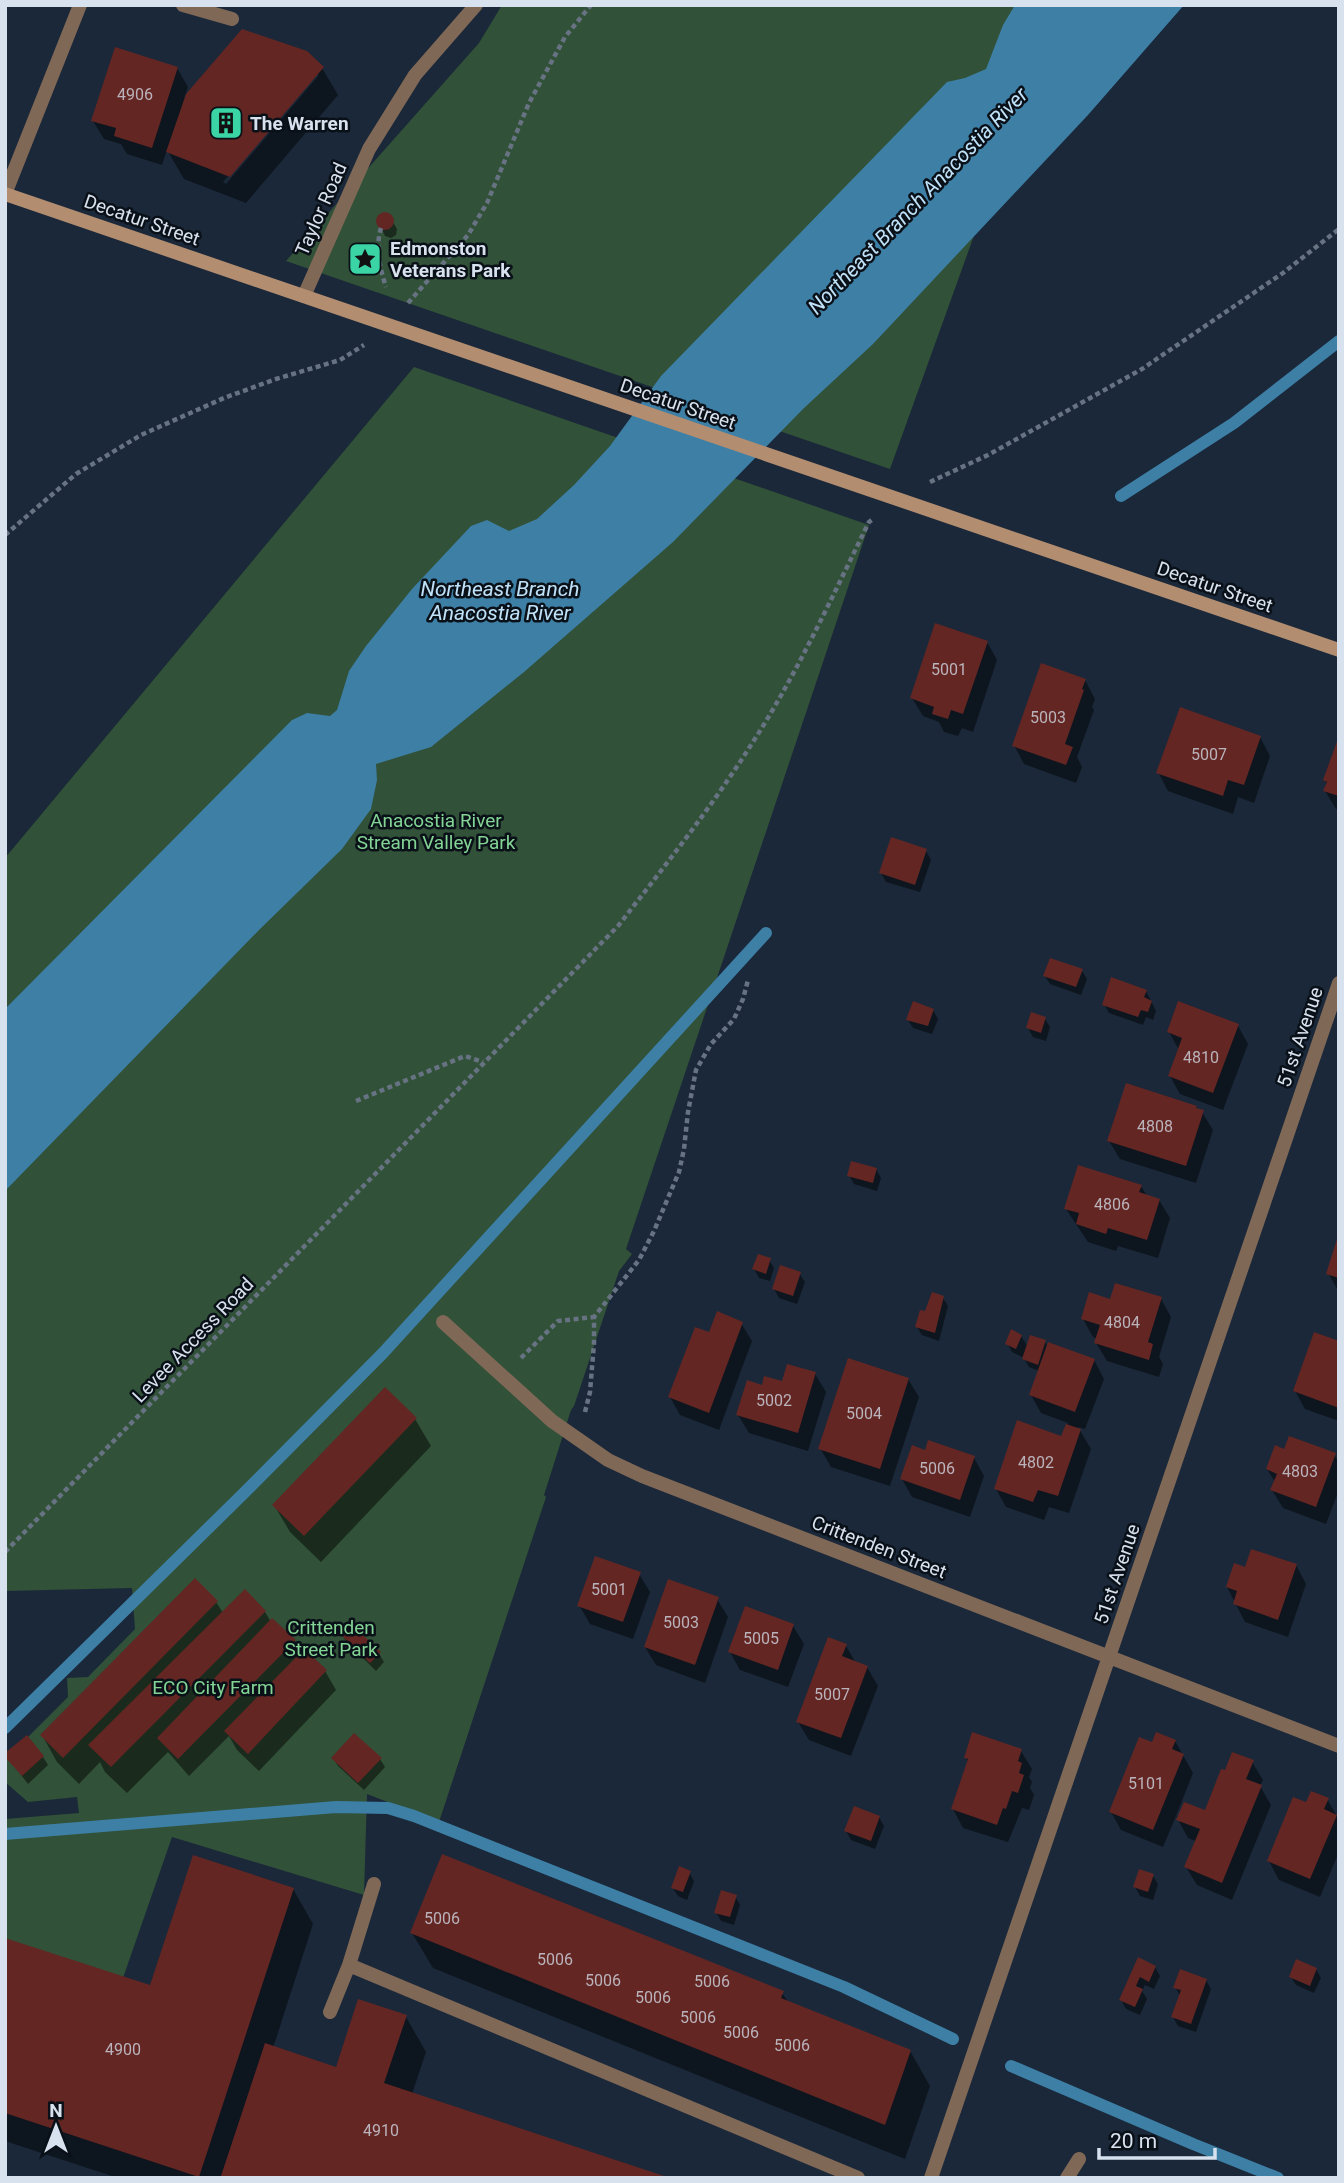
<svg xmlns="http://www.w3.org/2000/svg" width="1344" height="2183" viewBox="0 0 1344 2183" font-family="Roboto,sans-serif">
<rect width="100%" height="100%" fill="#1a2839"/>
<path fill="#315138" d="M 502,5 L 1057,5 L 890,469 L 286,261 L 479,43 Z
M 414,367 L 869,525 L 626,1249 L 632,1254 L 619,1271 L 574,1406 L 571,1410 L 544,1495 L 546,1497 L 439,1822 L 367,1794 L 364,1895 L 172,1837 L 123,1978 L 5,1940 L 5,1819 L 79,1813 L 77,1797 L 28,1802 L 5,1782 L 5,1760 L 68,1697 L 67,1678 L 88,1677 L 135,1629 L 132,1588 L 5,1591 L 5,858 Z"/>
<path fill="#3e7fa6" d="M 1015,5 L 1184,5 L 1088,115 L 873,344 L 803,409 L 673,542 L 524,672 L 431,747 L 376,764 L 377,780 L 371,809 L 342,849 L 259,930 L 5,1191 L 5,1009 L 292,720 L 307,713 L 330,716 L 337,710 L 349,671 L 366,646 L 412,589 L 471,526 L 487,520 L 509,531 L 537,519 L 574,485 L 610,446 L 661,376 L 947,82 L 965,78 L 986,69 L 1003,25 Z"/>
<path fill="#0007" fill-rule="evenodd" d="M 243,31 L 322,68 L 338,95 L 246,203 L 184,179 L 167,150 L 162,165 L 127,154 L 121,144 L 104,139 L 93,121 L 177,68 L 188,87 L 184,99 ZM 315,75 L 319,75 L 226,184 L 223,182 Z
M 388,214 L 397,229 L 396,235 L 391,238 L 385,236 L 378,220 L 381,215 Z
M 987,642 L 997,660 L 973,732 L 962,728 L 958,736 L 944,732 L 939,722 L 923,716 L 912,698 Z
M 1085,680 L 1095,699 L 1092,707 L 1094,710 L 1077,757 L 1082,767 L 1076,783 L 1024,764 L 1014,745 Z
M 1260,737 L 1270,756 L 1254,803 L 1238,797 L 1233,814 L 1168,791 L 1158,772 Z
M 1339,740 L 1339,810 L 1336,809 L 1325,791 L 1327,785 L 1325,780 Z
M 926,851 L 931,860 L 920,892 L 886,882 L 881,873 Z
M 1082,971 L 1087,979 L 1081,995 L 1050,984 L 1045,976 Z
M 1146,991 L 1156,1011 L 1153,1020 L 1146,1017 L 1143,1025 L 1109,1013 L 1104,1004 Z
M 933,1010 L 938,1019 L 932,1034 L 913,1028 L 908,1020 Z
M 1045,1019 L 1050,1027 L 1046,1041 L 1033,1037 L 1028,1028 Z
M 1238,1026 L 1248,1044 L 1223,1110 L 1180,1094 L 1170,1076 L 1179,1050 L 1169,1032 Z
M 1196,1107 L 1202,1112 L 1213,1130 L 1196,1183 L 1120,1159 L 1109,1141 Z
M 876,1169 L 881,1178 L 877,1191 L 854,1184 L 849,1175 Z
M 1141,1186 L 1147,1196 L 1159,1200 L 1170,1218 L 1158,1258 L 1118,1246 L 1116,1251 L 1088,1242 L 1066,1209 Z
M 1339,1240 L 1339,1292 L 1328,1273 Z
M 769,1260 L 774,1268 L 770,1281 L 759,1278 L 754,1269 Z
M 799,1273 L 805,1282 L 797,1304 L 779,1298 L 774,1289 Z
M 943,1298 L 948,1306 L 939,1341 L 922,1335 L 917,1327 L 926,1314 Z
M 1161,1299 L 1171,1317 L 1159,1357 L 1163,1364 L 1159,1377 L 1107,1361 L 1096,1343 L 1098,1339 L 1093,1337 L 1083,1319 L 1111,1301 Z
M 741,1323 L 752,1341 L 719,1430 L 680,1415 L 670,1397 L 710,1334 Z
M 1021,1336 L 1028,1347 L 1045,1342 L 1048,1347 L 1094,1360 L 1104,1379 L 1085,1429 L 1078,1427 L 1091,1449 L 1069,1513 L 1049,1507 L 1044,1520 L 1006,1507 L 996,1489 L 1062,1438 L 1068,1423 L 1041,1413 L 1031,1395 L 1039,1371 L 1029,1367 L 1024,1358 L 1012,1352 L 1007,1343 Z
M 1339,1343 L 1339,1421 L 1305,1409 L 1295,1391 Z
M 815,1374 L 826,1392 L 808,1451 L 749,1433 L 738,1415 L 763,1387 L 783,1384 Z
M 908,1379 L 919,1397 L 890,1486 L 831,1467 L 820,1448 Z
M 415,1419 L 431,1446 L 321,1562 L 290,1532 L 274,1505 Z
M 1285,1451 L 1334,1455 L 1339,1462 L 1339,1490 L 1326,1524 L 1283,1508 L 1272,1490 L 1275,1482 L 1267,1469 Z
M 926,1452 L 974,1458 L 984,1476 L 970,1517 L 912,1497 L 902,1479 Z
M 1296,1565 L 1306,1584 L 1288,1637 L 1245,1622 L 1227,1587 L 1246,1569 Z
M 639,1574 L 650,1592 L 633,1639 L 590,1624 L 579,1605 Z
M 717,1599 L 728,1617 L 705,1683 L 656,1665 L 645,1647 Z
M 216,1602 L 223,1613 L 265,1612 L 271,1622 L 272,1620 L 295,1641 L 302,1654 L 325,1671 L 336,1690 L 259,1771 L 237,1750 L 229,1736 L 189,1776 L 168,1752 L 127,1793 L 105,1772 L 100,1762 L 79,1784 L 57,1762 L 42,1735 Z
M 793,1626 L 804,1644 L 788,1687 L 740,1670 L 730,1652 Z
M 341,1633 L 379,1654 L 384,1662 L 376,1671 L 346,1641 Z
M 846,1646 L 856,1663 L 867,1667 L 878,1686 L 851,1756 L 809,1740 L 798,1722 Z
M 1175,1741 L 1193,1773 L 1176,1816 L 1179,1817 L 1206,1812 L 1252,1762 L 1263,1780 L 1260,1786 L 1271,1805 L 1232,1900 L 1197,1885 L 1186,1867 L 1196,1841 L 1188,1838 L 1176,1816 L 1163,1847 L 1121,1830 L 1111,1812 L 1153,1744 Z
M 1021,1751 L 1032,1769 L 1029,1777 L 1032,1782 L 1030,1788 L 1034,1795 L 1029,1810 L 1022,1808 L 1008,1842 L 963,1828 L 953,1809 L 969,1763 L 966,1758 Z
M 6,1755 L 43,1757 L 48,1765 L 28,1784 Z
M 333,1758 L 380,1759 L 385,1767 L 364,1790 L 338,1766 Z
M 1327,1799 L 1338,1818 L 1339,1852 L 1320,1897 L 1279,1880 L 1269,1861 L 1307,1804 Z
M 879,1817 L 884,1826 L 875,1849 L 851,1840 L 846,1831 Z
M 689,1872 L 694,1881 L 687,1900 L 678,1896 L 672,1887 Z
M 1153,1876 L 1158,1884 L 1153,1900 L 1140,1896 L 1135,1887 Z
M 293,1889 L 313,1924 L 273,2048 L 337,2069 L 406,2017 L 426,2052 L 412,2094 L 666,2178 L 118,2178 L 5,2141 L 5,1940 L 151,1987 Z
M 735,1896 L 740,1905 L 734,1925 L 721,1921 L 716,1912 Z
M 412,1933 L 782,1993 L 789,2003 L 910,2051 L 930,2086 L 905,2159 L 433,1968 Z
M 1139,1960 L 1155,1967 L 1160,1976 L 1154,1989 L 1145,1985 L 1142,1991 L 1147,1999 L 1140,2015 L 1126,2009 L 1121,2000 Z
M 1316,1969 L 1321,1978 L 1314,1993 L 1296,1985 L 1291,1977 Z
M 1206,1980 L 1211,1989 L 1196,2032 L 1178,2026 L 1173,2017 L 1180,1996 L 1175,1987 Z"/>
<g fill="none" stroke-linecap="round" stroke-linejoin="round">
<path stroke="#3e7fa6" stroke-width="12" d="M 1121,496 L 1234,423 L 1339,341
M 5,1728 L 244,1493 L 383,1353 L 766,933
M 5,1834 L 336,1807 L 388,1808 L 414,1816 L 844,1987 L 953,2039
M 1011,2066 L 1193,2144 L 1278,2178"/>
</g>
<path fill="#632623" d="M 242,29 L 307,51 L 324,67 L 230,177 L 166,152 L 186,94 Z
M 115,47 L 178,67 L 152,148 L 114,136 L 116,128 L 91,121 Z
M376 221a9 9 0 1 1 18 0a9 9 0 1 1-18 0Z
M 935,623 L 988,641 L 963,714 L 951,710 L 948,719 L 932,714 L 934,707 L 910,698 Z
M 1041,663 L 1086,679 L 1082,689 L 1084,690 L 1065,744 L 1073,747 L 1066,765 L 1012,746 Z
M 1180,707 L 1261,736 L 1244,785 L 1228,780 L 1223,796 L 1156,773 Z
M 1339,736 L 1339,796 L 1323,791 L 1327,782 L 1323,780 Z
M 891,837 L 927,849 L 915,885 L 879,873 Z
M 1050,958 L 1083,969 L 1076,987 L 1043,976 Z
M 1111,977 L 1147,990 L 1144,997 L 1152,1001 L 1148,1012 L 1141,1010 L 1138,1017 L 1102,1005 Z
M 913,1001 L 934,1009 L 928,1026 L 906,1020 Z
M 1178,1001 L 1239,1024 L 1213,1093 L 1168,1076 L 1182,1038 L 1167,1032 Z
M 1031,1012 L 1046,1017 L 1041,1033 L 1026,1028 Z
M 1126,1083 L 1197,1106 L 1196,1108 L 1204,1110 L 1186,1166 L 1107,1141 Z
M 851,1161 L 877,1168 L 873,1183 L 847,1176 Z
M 1078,1165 L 1142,1185 L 1139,1192 L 1160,1199 L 1147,1240 L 1108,1228 L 1106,1234 L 1076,1224 L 1079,1213 L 1064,1209 Z
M 1338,1236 L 1339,1236 L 1339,1278 L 1326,1274 Z
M 758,1254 L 771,1258 L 766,1274 L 752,1269 Z
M 780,1265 L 801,1272 L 793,1296 L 772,1289 Z
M 1115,1283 L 1162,1297 L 1148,1342 L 1153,1344 L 1149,1360 L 1094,1343 L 1100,1325 L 1081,1319 L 1089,1292 L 1110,1299 Z
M 932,1292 L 944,1296 L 935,1333 L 915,1327 L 920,1310 L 925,1311 Z
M 717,1311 L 743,1322 L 709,1413 L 668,1397 L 695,1327 L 709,1332 Z
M 1011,1329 L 1022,1335 L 1016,1349 L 1005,1344 Z
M 1314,1332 L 1339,1341 L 1339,1408 L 1293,1391 Z
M 1030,1335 L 1046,1340 L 1038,1365 L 1022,1359 Z
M 1048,1342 L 1095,1359 L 1075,1412 L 1029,1395 Z
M 848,1358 L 909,1378 L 880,1469 L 818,1449 Z
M 787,1364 L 816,1372 L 798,1433 L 736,1415 L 747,1380 L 762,1385 L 764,1376 L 782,1381 Z
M 385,1387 L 417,1418 L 304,1536 L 272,1505 Z
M 1017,1420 L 1061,1436 L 1066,1424 L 1081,1429 L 1058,1496 L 1038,1490 L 1033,1502 L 994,1489 Z
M 1289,1436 L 1336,1453 L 1316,1507 L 1270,1490 L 1277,1474 L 1266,1469 L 1275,1445 L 1284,1449 Z
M 928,1440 L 975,1456 L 960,1500 L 900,1479 L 912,1445 L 925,1450 Z
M 1251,1549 L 1297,1564 L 1278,1620 L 1233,1604 L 1237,1591 L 1226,1587 L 1234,1563 L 1245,1567 Z
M 595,1556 L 641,1572 L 623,1622 L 577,1606 Z
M 195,1578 L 218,1601 L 63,1758 L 40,1735 Z
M 668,1579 L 719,1597 L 695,1665 L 644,1647 Z
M 245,1589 L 266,1611 L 111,1767 L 88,1745 Z
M 745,1606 L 794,1624 L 778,1670 L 728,1652 Z
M 272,1618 L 296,1640 L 178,1759 L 157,1738 Z
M 349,1622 L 381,1652 L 370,1663 L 339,1633 Z
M 828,1637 L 847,1644 L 842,1656 L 868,1666 L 841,1738 L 796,1722 Z
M 304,1649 L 327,1670 L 248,1754 L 224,1731 Z
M 972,1732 L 1022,1749 L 1018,1761 L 1022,1763 L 1019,1773 L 1024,1775 L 1018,1793 L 1012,1791 L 1006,1809 L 1003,1808 L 997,1825 L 951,1809 L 968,1759 L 964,1758 Z
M 1156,1732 L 1176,1740 L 1172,1749 L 1184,1754 L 1153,1830 L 1109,1812 L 1139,1737 L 1152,1742 Z
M 354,1733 L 382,1758 L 358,1783 L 331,1758 Z
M 27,1735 L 44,1756 L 22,1776 L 5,1757 L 5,1753 Z
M 1232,1752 L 1254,1760 L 1246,1779 L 1262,1785 L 1222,1883 L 1184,1867 L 1200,1829 L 1176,1820 L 1184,1802 L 1205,1810 L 1221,1769 L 1225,1770 Z
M 1311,1791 L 1329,1798 L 1324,1809 L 1337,1815 L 1310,1879 L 1267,1861 L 1293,1797 L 1306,1802 Z
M 854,1806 L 880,1816 L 871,1841 L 844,1831 Z
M 442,1854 L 784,1991 L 781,1998 L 911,2050 L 885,2125 L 410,1933 Z
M 193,1855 L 294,1888 L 199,2177 L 5,2113 L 5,1938 L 150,1985 Z
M 679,1866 L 691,1871 L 683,1892 L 671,1888 Z
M 1139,1869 L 1154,1874 L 1148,1892 L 1133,1887 Z
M 721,1890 L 737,1895 L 730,1917 L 714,1913 Z
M 1138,1957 L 1156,1966 L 1149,1982 L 1140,1977 L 1136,1986 L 1143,1989 L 1135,2007 L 1119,2000 Z
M 1296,1959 L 1317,1968 L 1310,1986 L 1289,1977 Z
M 1180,1969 L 1207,1979 L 1191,2024 L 1171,2017 L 1181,1990 L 1173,1988 Z
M 358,1999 L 407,2015 L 384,2083 L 670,2178 L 226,2178 L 221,2176 L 265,2043 L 336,2067 Z"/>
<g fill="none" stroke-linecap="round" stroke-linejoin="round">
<path stroke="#677382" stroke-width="4.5" stroke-dasharray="5 3.5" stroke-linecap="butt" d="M 381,228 C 375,247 380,269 386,287
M 408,303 L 468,235 L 487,203 L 529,103 L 565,37 L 591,5
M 930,482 L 988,455 L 1142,369 L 1283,273 L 1339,229
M 5,535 L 76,474 L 141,435 L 224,398 L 276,379 L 340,360 L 364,345
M 356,1101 L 465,1056 L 483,1062
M 521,1358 L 558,1321 L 594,1317
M 585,1412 L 590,1392 L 594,1343 L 594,1317 L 639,1260 L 654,1231 L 679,1172 L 684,1149 L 688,1112 L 696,1070 L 711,1044 L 734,1019 L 743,999 L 748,980
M 5,1552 L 618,926 C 664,867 711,808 751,745 C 797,674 832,597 869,522 L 873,519"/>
<path stroke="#806857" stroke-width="14" d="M 183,5 L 232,19
M 5,194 L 80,5
M 374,1884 L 349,1965 L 858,2178
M 330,2012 L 349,1965
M 1067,2178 L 1079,2159"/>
<path stroke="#806857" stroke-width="14" d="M 304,296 L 369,149 L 415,75 L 476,5
M 443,1322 L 552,1421 L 608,1460 L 642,1476 L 1339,1746
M 931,2178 L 1339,983"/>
<path stroke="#b38d70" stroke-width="14" d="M 5,194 L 1339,650"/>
</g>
<defs>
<symbol id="building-square" viewBox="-11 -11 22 22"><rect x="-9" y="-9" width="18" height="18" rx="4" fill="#3ad4a5" stroke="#0a1018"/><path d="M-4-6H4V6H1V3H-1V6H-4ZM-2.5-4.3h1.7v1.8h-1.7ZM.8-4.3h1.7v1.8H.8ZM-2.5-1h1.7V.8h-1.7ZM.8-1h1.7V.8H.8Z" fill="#111"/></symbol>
<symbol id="sight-square" viewBox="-11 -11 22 22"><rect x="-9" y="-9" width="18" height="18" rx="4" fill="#3ad4a5" stroke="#0a1018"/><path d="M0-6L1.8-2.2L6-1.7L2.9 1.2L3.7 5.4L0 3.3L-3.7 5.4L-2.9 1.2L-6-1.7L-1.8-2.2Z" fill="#111"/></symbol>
</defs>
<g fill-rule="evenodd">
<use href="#building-square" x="207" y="104" width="38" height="38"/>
<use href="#sight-square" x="346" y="240" width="38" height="38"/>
</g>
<g text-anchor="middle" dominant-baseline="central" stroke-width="5" stroke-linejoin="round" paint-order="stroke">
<g font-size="16" fill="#bbb3bb">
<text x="135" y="94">4906</text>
<text x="949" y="669">5001</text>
<text x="1048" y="717">5003</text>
<text x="1209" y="754">5007</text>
<text x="1201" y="1057">4810</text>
<text x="1155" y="1126">4808</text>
<text x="1112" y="1204">4806</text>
<text x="1122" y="1322">4804</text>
<text x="774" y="1400">5002</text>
<text x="864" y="1413">5004</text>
<text x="1036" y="1462">4802</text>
<text x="937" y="1468">5006</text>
<text x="1300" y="1471">4803</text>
<text x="609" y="1589">5001</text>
<text x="681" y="1622">5003</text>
<text x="761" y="1638">5005</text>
<text x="832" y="1694">5007</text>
<text x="1146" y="1783">5101</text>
<text x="442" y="1918">5006</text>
<text x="555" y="1959">5006</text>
<text x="603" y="1980">5006</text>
<text x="712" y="1981">5006</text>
<text x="653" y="1997">5006</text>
<text x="698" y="2017">5006</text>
<text x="741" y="2032">5006</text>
<text x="792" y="2045">5006</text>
<text x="123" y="2049">4900</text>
<text x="381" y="2130">4910</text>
</g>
<g font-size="19" font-weight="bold" fill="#d8e2ee" stroke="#0a1018" text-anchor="start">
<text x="250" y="123">The Warren</text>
<text x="390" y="248">Edmonston<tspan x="390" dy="22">Veterans Park</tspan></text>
</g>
<g font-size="19" fill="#d8e2ee" stroke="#0a1018">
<text transform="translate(321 209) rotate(-66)">Taylor Road</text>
<text transform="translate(142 220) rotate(19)">Decatur Street</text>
<text transform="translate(678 404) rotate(19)">Decatur Street</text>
<text transform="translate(1215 587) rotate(19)">Decatur Street</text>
<text transform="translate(1300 1037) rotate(-71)">51st Avenue</text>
<text transform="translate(193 1340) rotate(-46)">Levee Access Road</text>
<text transform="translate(879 1547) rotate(21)">Crittenden Street</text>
<text transform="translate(1117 1574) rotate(-71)">51st Avenue</text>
</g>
<g font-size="19" fill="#83d495" stroke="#0a1018">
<text x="436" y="820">Anacostia River<tspan x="436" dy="22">Stream Valley Park</tspan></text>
<text x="331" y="1627">Crittenden<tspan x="331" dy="22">Street Park</tspan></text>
<text x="213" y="1687">ECO City Farm</text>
</g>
<g font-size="21" font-style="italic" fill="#c0e2f9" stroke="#0a1018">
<text transform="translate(918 201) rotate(-46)">Northeast Branch Anacostia River</text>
<text x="500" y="589">Northeast Branch<tspan x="500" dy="24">Anacostia River</tspan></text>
</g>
</g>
<rect width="1344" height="2183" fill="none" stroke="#d8e2ee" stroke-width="14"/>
<g transform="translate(56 2127)" stroke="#0a1018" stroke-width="5" paint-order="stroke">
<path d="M0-5L12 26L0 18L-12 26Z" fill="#d8e2ee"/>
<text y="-10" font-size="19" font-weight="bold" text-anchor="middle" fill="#d8e2ee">N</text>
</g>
<path d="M1099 2148v10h116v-10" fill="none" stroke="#d8e2ee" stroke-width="3.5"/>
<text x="1110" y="2148" font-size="21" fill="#d8e2ee" stroke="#0a1018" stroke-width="5" paint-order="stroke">20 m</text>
</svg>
